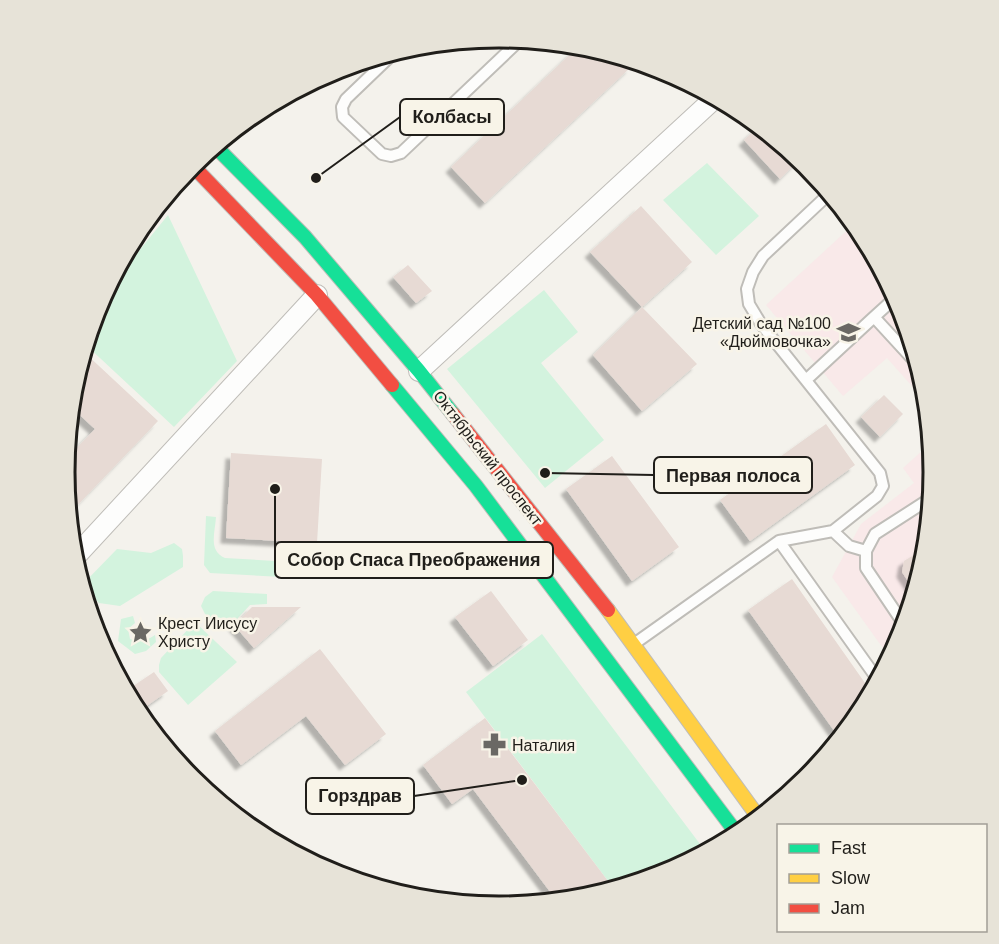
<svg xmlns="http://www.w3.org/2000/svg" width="999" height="944" viewBox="0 0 999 944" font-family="Arial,sans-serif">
<defs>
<filter id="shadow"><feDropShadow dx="-5.5" dy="5.5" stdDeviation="1.5" flood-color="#0004"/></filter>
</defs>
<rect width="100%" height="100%" fill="#f4f2ec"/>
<path fill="#f9e9e9" d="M 855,223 L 861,231 L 901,306 L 926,388 L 927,403 L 887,358 L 843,396 L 766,305 Z
M 931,443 L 934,472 L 926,557 L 901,639 L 890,658 L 832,577 L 861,524 L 914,483 L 903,468 Z"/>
<path fill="#d3f3de" d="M 707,163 L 759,216 L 716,255 L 663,200 Z
M 168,215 L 237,361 L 174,427 L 86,345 L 98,305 L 104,294 Z
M 544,290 L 578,332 L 541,363 L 604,440 L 545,488 L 447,369 Z
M 206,516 L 216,517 C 215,533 208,551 225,558 L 326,564 L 326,573 L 318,579 L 210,573 L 204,565 Z
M 174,543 L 182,549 L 183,556 L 183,567 L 120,606 L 99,603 L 82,585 L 117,549 L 151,553 Z
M 213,591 L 267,594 L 267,604 L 250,605 L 226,631 L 205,614 L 201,606 L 205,597 Z
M 133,616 L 135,623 L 128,629 L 130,639 C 141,642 146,641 155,635 L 156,642 L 146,651 L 135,654 L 118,641 L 121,619 Z
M 195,622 L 237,662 L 188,705 L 159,672 L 159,665 L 161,658 Z
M 542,634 L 706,852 L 665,874 L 614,889 L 466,692 Z"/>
<path fill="#e7dad4" filter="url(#shadow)" d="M 580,45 L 622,57 L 631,67 L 485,203 L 451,167 Z
M 759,126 L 800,159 L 780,179 L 744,140 Z
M 641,206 L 692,262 L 642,307 L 590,252 Z
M 408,265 L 432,291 L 416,303 L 393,277 Z
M 642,307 L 697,364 L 642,411 L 593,355 Z
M 84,352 L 158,421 L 69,514 L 65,472 L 66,459 L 95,429 L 71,407 L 73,387 Z
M 884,395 L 903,414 L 880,437 L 861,417 Z
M 826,424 L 855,465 L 750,541 L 720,500 Z
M 231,453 L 322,459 L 317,543 L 226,538 Z
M 612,456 L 679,547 L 632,581 L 566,489 Z
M 927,547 L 926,557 L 915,592 L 902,572 L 904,561 Z
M 792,579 L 872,693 L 861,714 L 840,739 L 748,610 Z
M 491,591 L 528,640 L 493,666 L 455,617 Z
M 252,607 L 301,607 L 254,648 L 234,625 Z
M 320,649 L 386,734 L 345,765 L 306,716 L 241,765 L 215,731 Z
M 154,672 L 168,691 L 138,712 L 126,691 Z
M 485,718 L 614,889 L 584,898 L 557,901 L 473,789 L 452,804 L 423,765 Z"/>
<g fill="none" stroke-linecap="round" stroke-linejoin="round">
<defs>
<path id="lane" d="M 396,51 L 346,99 L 342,107 L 343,117 L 382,154 L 391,156 L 401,153 L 520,40
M 874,317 L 896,297
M 806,380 L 874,317 L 919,366
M 833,531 L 849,546 L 866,551
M 779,541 L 833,531 L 877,496 L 883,486 L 880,473 L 761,324 L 749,304 L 747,289 L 753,272 L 763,256 L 830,193
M 905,626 L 866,568 L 866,551 L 875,534 L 931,498
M 634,644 L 779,541 L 878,680"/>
<path id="street" d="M 419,371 L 716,97
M 74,558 L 317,295"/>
<path id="fast" d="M 215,146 L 305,237 L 419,371 L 453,414
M 392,385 L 476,486 L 738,835"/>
<path id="slow" d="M 608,610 L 759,818"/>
<path id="jam" d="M 192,165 L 317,295 L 392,385
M 453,414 L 608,610"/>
</defs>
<use href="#lane" stroke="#bfbdb8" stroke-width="14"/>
<use href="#street" stroke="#bfbdb8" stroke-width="22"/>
<use href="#fast" stroke="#bfbdb8" stroke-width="16"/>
<use href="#slow" stroke="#bfbdb8" stroke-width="16"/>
<use href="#jam" stroke="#bfbdb8" stroke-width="16"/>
<use href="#lane" stroke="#fdfdfc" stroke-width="10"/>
<use href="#street" stroke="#fdfdfc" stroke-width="20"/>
<use href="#fast" stroke="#16e098" stroke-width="14"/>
<use href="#slow" stroke="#ffcf43" stroke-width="14"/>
<use href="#jam" stroke="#f24e42" stroke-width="14"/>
</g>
<defs>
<symbol id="school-bare" viewBox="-9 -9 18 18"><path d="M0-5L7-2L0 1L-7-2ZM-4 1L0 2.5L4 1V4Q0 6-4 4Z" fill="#6a6864" stroke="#f8f4e8" stroke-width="2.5" paint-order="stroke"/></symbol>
<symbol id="sight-bare" viewBox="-9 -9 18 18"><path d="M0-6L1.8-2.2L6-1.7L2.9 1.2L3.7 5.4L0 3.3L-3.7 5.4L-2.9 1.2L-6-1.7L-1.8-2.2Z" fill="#6a6864" stroke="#f8f4e8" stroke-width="2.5" paint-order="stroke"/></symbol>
<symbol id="pharmacy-bare" viewBox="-9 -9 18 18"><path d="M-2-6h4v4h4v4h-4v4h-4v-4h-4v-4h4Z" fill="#6a6864" stroke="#f8f4e8" stroke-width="2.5" paint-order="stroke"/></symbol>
</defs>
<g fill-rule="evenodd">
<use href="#school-bare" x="832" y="316" width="33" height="33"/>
<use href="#sight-bare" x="124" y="616" width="33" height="33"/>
<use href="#pharmacy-bare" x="478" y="728" width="33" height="33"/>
</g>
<g text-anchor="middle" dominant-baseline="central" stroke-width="5" stroke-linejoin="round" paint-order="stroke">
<g font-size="16" fill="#201e1a" stroke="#f8f4e8" text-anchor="start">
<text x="831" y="323" text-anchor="end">Детский сад №100<tspan x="831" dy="18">«Дюймовочка»</tspan></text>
<text x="158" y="623">Крест Иисусу<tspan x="158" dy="18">Христу</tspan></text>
<text x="512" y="745">Наталия</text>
</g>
<g font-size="16" fill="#201e1a" stroke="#f8f4e8">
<text transform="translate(488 458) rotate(52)">Октябрьский проспект</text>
</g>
</g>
<path d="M0 0H999V944H0ZM75 472a424 424 0 1 1 848 0a424 424 0 1 1-848 0Z" fill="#e7e3d8" fill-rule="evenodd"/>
<path fill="none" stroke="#201e1a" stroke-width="3" d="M75 472a424 424 0 1 1 848 0a424 424 0 1 1-848 0Z"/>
<path fill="none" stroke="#201e1a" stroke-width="2" d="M316 178L400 117M545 473L654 475M275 489L275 560M522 780L414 796"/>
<g fill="#201e1a" stroke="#f8f4e8" stroke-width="2">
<circle cx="316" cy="178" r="6"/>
<circle cx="545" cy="473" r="6"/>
<circle cx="275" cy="489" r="6"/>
<circle cx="522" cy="780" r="6"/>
</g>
<g fill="#f8f4e8" stroke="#201e1a" stroke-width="2">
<rect x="400" y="99" width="104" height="36" rx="6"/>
<rect x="654" y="457" width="158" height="36" rx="6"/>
<rect x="275" y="542" width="278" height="36" rx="6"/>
<rect x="306" y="778" width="108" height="36" rx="6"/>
</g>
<g font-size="18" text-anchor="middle" font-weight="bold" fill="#201e1a">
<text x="452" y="123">Колбасы</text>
<text x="733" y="482">Первая полоса</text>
<text x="414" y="566">Собор Спаса Преображения</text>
<text x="360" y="802">Горздрав</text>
</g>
<rect x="777" y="824" width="210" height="108" fill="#f8f4e8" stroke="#a29e96" stroke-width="1.5"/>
<rect x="789" y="844" width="30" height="9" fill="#16e098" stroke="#a29e96" stroke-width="1.5"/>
<text x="831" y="854" font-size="18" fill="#201e1a">Fast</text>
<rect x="789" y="874" width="30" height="9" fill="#ffcf43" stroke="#a29e96" stroke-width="1.5"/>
<text x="831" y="884" font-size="18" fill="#201e1a">Slow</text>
<rect x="789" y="904" width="30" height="9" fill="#f24e42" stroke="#a29e96" stroke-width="1.5"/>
<text x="831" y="914" font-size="18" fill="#201e1a">Jam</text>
</svg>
